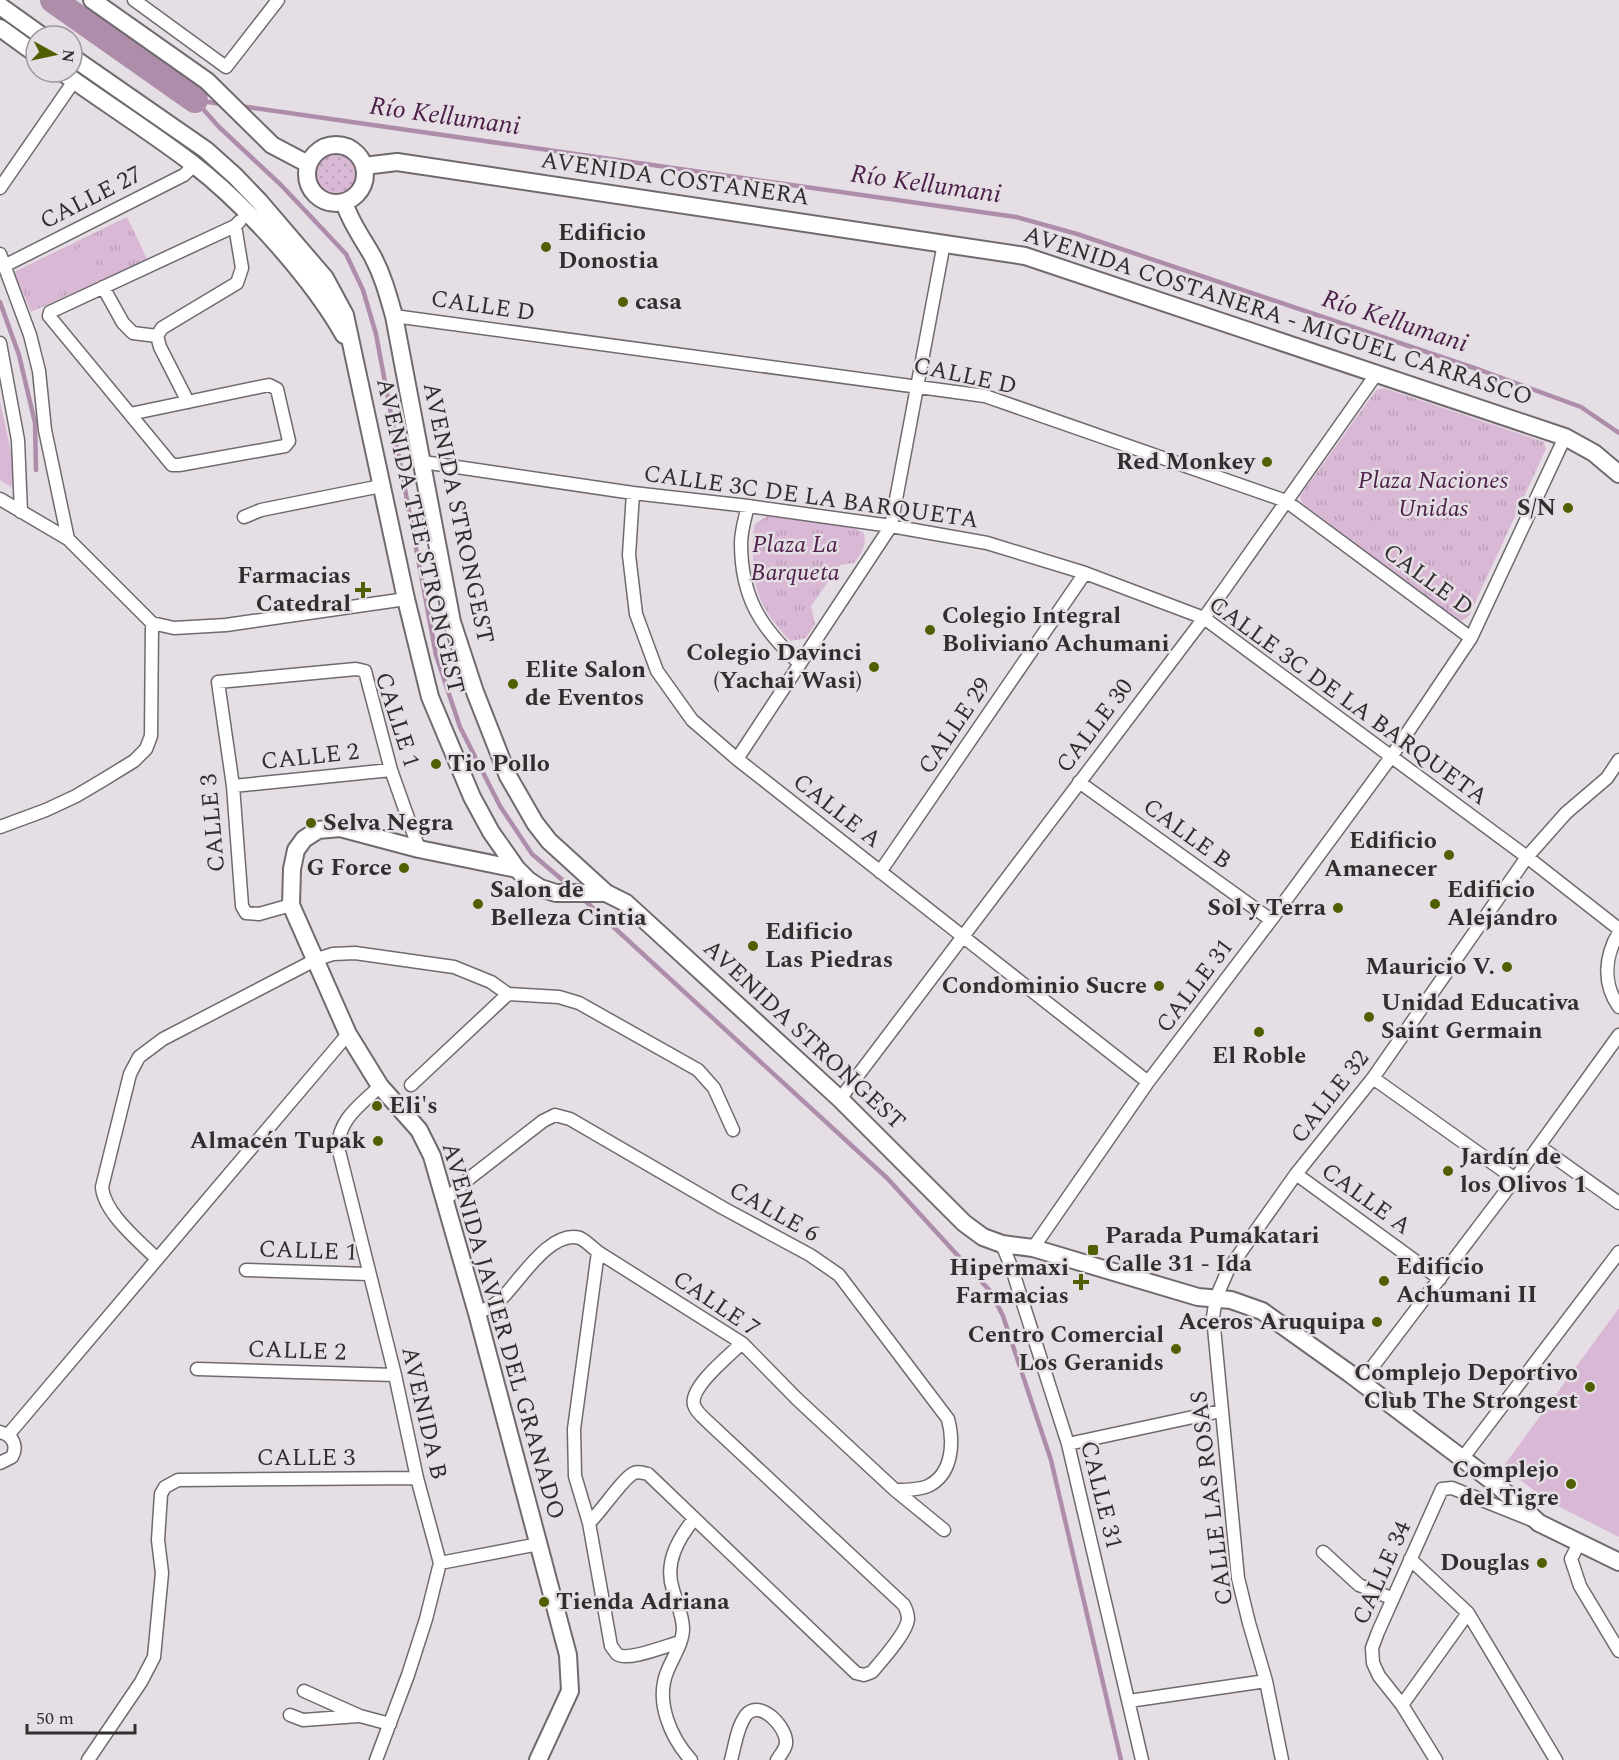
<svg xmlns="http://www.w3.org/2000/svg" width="1619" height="1760" viewBox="0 0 1619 1760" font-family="Spectral,serif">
<defs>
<pattern id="grass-dots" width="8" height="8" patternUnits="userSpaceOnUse" patternTransform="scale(1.5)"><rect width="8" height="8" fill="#d9b8d5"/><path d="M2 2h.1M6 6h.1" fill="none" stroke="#bb9eb7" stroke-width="1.8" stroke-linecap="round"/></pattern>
<pattern id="park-tufts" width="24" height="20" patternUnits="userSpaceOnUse" patternTransform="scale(1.5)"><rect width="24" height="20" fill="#d9b8d5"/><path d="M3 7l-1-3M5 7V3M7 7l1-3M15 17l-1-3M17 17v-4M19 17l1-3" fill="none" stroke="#bb9eb7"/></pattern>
</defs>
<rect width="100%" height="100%" fill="#e5dee4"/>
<path fill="url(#grass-dots)" d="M314 173a22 22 0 1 1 44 0a22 22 0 1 1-44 0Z"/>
<path fill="url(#park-tufts)" d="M 127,217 L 147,259 L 31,312 L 14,272 Z
M 1384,388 L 1544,442 L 1546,449 L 1469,616 L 1463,620 L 1457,620 L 1302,503 L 1300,496 L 1376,390 Z
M 770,514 L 854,528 L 864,533 C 867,547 861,553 854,563 L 840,565 L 811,606 L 815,624 L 806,638 L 790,641 C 764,612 754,597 753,557 C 753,545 752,534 755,524 Z"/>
<path fill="#d9b8d5" d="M 87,244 L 101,275 L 42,302 L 29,271 Z
M 0,401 L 16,475 L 11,487 L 0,480 Z
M 1619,1308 L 1619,1537 L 1548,1501 L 1503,1467 Z"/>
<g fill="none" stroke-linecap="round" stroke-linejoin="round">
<path stroke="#ae8dab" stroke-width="4.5" d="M 195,100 L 219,127 L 281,185 L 346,254 L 363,290 L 376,334 L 436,655 L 460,727 L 500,806 L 532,854 L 573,889
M 195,100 L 222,104
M 240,106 L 1016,217 L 1077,234 L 1480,370 L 1581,407 L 1619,433
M 0,302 L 19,355 L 35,423 L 36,470
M 583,899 L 887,1178 L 991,1292 L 1003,1316 L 1051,1460 L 1121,1760"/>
<path stroke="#ae8dab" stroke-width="26" d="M 53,0 L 195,100"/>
<defs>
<path id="street" d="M 134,0 L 226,67 L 278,0
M 0,188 L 74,81
M 0,254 L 30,335 L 39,371 L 45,430 L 68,539
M 4,266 L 184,175 L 194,165
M 103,287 L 123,323 L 133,333 L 157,336
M 394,316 L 985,396 L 1286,501 L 1471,638
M 0,343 L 18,440 L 21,512
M 188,402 L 160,347 L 157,336 L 162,328 L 237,283 L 242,268 L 235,226 L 240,221
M 130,414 L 269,385 L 277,389 L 289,441 L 285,446 L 179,465 L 172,465 L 49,316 L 50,312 L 235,226
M 423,462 L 633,493 L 748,506 L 891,526 L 987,543 L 1085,573 L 1204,618 L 1527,857 L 1619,929
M 633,493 L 629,555 L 636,614 L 657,671 L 692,720 L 737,759 L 1148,1082
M 0,499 L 68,539 L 152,623 L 174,628 L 226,625 L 406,599
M 748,506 C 745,518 741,531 741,543 C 741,598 761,628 800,664
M 244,517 L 261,510 L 381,486
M 737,759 L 891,526 L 944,243
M 1079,782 L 1271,920
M 233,786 L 391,770
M 0,827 L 46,810 L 76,796 L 103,780 L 134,761 L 146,749 L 151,736 L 152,623
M 880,872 L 1085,573
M 291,905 L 259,914 L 246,913 L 242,906 L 233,786 L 218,682 L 356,669 L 365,671 L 391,770 L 419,849
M 1619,932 C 1605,956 1602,983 1619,1007
M 1373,1078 L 1515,1179
M 411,1085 L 508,994
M 840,1099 L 1204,618 L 1377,373
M 1539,1146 L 1619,1203
M 1296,1174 L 1440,1279
M 445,1200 L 471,1177 L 543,1121 L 555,1115 L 570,1119 L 723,1208 L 810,1255 L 839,1275 L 948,1419 C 954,1442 953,1474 928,1486 C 919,1490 905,1490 895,1490
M 1002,1244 L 1012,1269 L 1068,1444 L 1142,1760
M 1033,1248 L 1148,1082 L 1271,920 L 1391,757 L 1471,638 L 1565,437
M 598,1252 L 574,1429 L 575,1476 L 589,1523 L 611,1646 C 612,1647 616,1653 617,1654 C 627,1662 668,1645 680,1642
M 157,1259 C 139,1241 104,1213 102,1187 L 130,1074 L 139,1057 L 163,1039 L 317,959 L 333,954 L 355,953 L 454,967 L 491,982 L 508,994 L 559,997 L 579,1003 L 698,1070 L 714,1088 L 733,1130
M 246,1270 L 368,1274
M 477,1313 C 485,1309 495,1306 501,1299 C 519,1282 550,1229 580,1238 C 586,1241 593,1248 598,1252 L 742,1343 L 797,1399 L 895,1490 L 944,1530
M 197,1369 L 395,1375
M 1361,1382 L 1515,1179 L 1619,1035
M 0,1432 C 13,1435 18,1446 12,1457 L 0,1463
M 8,1435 L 348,1034
M 1068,1444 L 1221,1411
M 1462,1459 L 1619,1252
M 589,1523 C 601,1512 623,1478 634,1473 C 638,1471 643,1473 648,1474 L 856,1673 L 864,1675 L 872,1672 C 881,1661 907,1633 908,1619 C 908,1614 906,1609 904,1605 L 709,1423 C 704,1418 696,1412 694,1405 C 689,1387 730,1355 742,1343
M 1579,1543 L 1571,1559 L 1580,1586 L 1619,1651
M 1323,1552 L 1359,1585 L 1391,1598
M 1410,1559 L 1468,1613 L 1556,1760
M 440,1563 L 539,1544
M 304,1691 L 360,1716 L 390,1724
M 1129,1701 L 1266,1681
M 1402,1705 L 1468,1613
M 290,1715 L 303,1720 L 358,1716
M 88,1760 L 141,1682 L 154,1657 L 162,1573 L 158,1540 L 161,1494 L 165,1487 L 178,1480 L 417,1478
M 376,1760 L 408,1675 L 426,1619 L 440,1563 L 417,1478 L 395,1375 L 338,1147 C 339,1118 361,1105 380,1086
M 691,1760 C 671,1738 655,1702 667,1672 C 672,1659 683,1643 683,1629 C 683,1616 677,1603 673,1590 C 664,1563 678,1539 694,1519
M 731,1760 C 735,1746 737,1727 746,1715 C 760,1698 788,1728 786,1744 C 785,1750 780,1755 777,1760
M 1282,1760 L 1266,1681 L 1249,1623 L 1238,1578 L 1213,1317 L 1216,1298 L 1228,1270 L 1296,1174 L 1373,1078 L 1527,857 L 1566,813 L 1607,778 L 1619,760
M 1436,1760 L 1402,1705 L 1379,1676 L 1373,1663 L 1372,1648 L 1378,1632 L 1442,1489 L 1452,1488 L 1532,1520"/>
<path id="secondary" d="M 92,0 L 207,81 L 272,145 L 308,164
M 0,6 L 42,36
M 0,28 L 36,54
M 72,57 L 206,150 L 235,176 L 259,201 L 325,278 L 345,315 L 406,599 L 430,697 L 472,797 L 491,832 L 517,869 L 528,880 L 540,888 L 556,893 L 606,893
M 62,72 C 105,103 151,132 193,164 C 246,205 311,277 344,335
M307 174a29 29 0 1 1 58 0a29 29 0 1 1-58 0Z
M 364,166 L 397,162 L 1025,256 L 1565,437 L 1594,453 L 1619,474
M 344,202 C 350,222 363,239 373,257 C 383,276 388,295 394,316 L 452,622 L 475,692 L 508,776 L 535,823 L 549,841 L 606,893 L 626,903 L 840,1099 L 964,1223 L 983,1237 L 1002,1244 L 1033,1248 L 1198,1297 L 1231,1300 L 1262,1311 L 1349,1373 L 1496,1484 L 1539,1523 L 1619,1562
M 517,869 L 419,849 L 340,828 L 318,830 L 304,839 L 296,850 L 292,869 L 291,905 L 348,1034 L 380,1086 L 419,1130 L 432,1156 L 477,1313 L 568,1655 L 570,1691 L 538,1760"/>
</defs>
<use href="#street" stroke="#706a6f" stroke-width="15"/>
<use href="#secondary" stroke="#706a6f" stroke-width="20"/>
<use href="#street" stroke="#fff" stroke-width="12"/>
<use href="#secondary" stroke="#fff" stroke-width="16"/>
</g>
<g fill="#505f01" stroke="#e5dee4" stroke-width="2">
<circle cx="546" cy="247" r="6"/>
<circle cx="623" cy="302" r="6"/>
<circle cx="1267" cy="462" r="6"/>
<circle cx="1568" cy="508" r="6"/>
<path d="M360 581h6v6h6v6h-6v6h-6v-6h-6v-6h6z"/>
<circle cx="930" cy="630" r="6"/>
<circle cx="874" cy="667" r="6"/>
<circle cx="513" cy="684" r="6"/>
<circle cx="436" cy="764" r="6"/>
<circle cx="311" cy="823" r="6"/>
<circle cx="1449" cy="855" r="6"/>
<circle cx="404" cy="868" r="6"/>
<circle cx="478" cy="904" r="6"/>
<circle cx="1435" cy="904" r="6"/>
<circle cx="1338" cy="908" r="6"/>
<circle cx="753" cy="946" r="6"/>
<circle cx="1507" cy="967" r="6"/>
<circle cx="1159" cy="986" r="6"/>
<circle cx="1369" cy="1017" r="6"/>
<circle cx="1259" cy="1032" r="6"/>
<circle cx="377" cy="1106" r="6"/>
<circle cx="378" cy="1141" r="6"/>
<circle cx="1448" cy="1171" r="6"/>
<rect x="1087" y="1244" width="12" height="12" rx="3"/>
<circle cx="1384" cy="1281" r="6"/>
<path d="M1078 1273h6v6h6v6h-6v6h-6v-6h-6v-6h6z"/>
<circle cx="1377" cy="1322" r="6"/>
<circle cx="1176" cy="1349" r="6"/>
<circle cx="1590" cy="1387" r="6"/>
<circle cx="1571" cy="1484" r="6"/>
<circle cx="1542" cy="1563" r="6"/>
<circle cx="544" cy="1602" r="6"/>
</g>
<g text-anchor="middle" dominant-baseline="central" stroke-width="5" stroke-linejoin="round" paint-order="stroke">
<g font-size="24" fill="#312e30" stroke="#e5dee4">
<text transform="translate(675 179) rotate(8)">AVENIDA COSTANERA</text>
<text transform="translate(91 198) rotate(-27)">CALLE 27</text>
<text transform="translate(483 306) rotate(8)">CALLE D</text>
<text transform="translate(1278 316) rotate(18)">AVENIDA COSTANERA - MIGUEL CARRASCO</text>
<text transform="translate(965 376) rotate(12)">CALLE D</text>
<text transform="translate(811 497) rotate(8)">CALLE 3C DE LA BARQUETA</text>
<text transform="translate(458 513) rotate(78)">AVENIDA STRONGEST</text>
<text transform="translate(420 536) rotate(77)">AVENIDA THE STRONGEST</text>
<text transform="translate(1428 580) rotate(36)">CALLE D</text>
<text transform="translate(1348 701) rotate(36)">CALLE 3C DE LA BARQUETA</text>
<text transform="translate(397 720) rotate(72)">CALLE 1</text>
<text transform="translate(955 726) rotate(-56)">CALLE 29</text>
<text transform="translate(1095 726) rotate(-53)">CALLE 30</text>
<text transform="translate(310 757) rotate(-6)">CALLE 2</text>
<text transform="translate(837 811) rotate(38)">CALLE A</text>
<text transform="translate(213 823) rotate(-95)">CALLE 3</text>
<text transform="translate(1187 834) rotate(36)">CALLE B</text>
<text transform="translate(1195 986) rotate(-53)">CALLE 31</text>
<text transform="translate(804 1035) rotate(43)">AVENIDA STRONGEST</text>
<text transform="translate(1330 1097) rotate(-52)">CALLE 32</text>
<text transform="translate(1366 1199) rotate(36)">CALLE A</text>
<text transform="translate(774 1212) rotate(29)">CALLE 6</text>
<text transform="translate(308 1251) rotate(2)">CALLE 1</text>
<text transform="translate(716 1304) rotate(34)">CALLE 7</text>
<text transform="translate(503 1331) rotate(74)">AVENIDA JAVIER DEL GRANADO</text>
<text transform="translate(297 1351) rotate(2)">CALLE 2</text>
<text transform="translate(424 1413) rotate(77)">AVENIDA B</text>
<text x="306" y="1458">CALLE 3</text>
<text transform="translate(1101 1495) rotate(76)">CALLE 31</text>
<text transform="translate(1212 1498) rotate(-97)">CALLE LAS ROSAS</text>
<text transform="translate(1382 1573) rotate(-66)">CALLE 34</text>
</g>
<g font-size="24" font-weight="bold" fill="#312e30" stroke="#e5dee4" text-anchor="end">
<text x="558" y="233" text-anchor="start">Edificio<tspan x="558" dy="28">Donostia</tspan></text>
<text x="635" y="302" text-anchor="start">casa</text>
<text x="1255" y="462">Red Monkey</text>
<text x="1556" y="508">S/N</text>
<text x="351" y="576">Farmacias<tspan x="351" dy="28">Catedral</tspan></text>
<text x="942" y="616" text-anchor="start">Colegio Integral<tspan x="942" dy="28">Boliviano Achumani</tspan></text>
<text x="862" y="653">Colegio Davinci<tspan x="862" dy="28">(Yachai Wasi)</tspan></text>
<text x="525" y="670" text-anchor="start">Elite Salon<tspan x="525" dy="28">de Eventos</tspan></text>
<text x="448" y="764" text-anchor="start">Tio Pollo</text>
<text x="323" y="823" text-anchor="start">Selva Negra</text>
<text x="1437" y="841">Edificio<tspan x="1437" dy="28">Amanecer</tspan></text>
<text x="392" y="868">G Force</text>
<text x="490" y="890" text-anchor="start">Salon de<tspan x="490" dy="28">Belleza Cintia</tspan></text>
<text x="1447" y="890" text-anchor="start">Edificio<tspan x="1447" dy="28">Alejandro</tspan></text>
<text x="1326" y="908">Sol y Terra</text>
<text x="765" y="932" text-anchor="start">Edificio<tspan x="765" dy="28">Las Piedras</tspan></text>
<text x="1495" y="967">Mauricio V.</text>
<text x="1147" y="986">Condominio Sucre</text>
<text x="1381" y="1003" text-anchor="start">Unidad Educativa<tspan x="1381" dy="28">Saint Germain</tspan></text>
<text x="1259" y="1056" text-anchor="middle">El Roble</text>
<text x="389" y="1106" text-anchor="start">Eli's</text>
<text x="366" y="1141">Almacén Tupak</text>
<text x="1460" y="1157" text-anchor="start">Jardín de<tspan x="1460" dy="28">los Olivos 1</tspan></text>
<text x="1105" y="1236" text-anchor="start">Parada Pumakatari<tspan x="1105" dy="28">Calle 31 - Ida</tspan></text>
<text x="1396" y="1267" text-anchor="start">Edificio<tspan x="1396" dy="28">Achumani II</tspan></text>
<text x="1069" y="1268">Hipermaxi<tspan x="1069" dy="28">Farmacias</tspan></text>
<text x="1365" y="1322">Aceros Aruquipa</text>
<text x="1164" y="1335">Centro Comercial<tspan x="1164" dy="28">Los Geranids</tspan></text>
<text x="1578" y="1373">Complejo Deportivo<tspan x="1578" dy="28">Club The Strongest</tspan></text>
<text x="1559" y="1470">Complejo<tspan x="1559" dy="28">del Tigre</tspan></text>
<text x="1530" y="1563">Douglas</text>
<text x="556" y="1602" text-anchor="start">Tienda Adriana</text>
</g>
<g font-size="24" font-style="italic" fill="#4d214a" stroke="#e5dee4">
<text x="1433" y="481">Plaza Naciones<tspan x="1433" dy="28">Unidas</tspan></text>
<text x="795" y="545">Plaza La<tspan x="795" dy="28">Barqueta</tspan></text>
</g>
<g font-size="26" font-style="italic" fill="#4c2149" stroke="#e5dee4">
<text transform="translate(445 116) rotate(8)">Río Kellumani</text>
<text transform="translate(926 184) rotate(8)">Río Kellumani</text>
<text transform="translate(1395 321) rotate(18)">Río Kellumani</text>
</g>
</g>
<g transform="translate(54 54) rotate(98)"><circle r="28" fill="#e5dee4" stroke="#9d989c" stroke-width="1.5"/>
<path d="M0-4.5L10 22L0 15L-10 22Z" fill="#505f01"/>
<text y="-9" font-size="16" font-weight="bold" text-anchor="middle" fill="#312e30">N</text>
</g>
<path d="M27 1724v9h108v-9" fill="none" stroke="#312e30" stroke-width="3"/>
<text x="36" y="1724" font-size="18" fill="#312e30" stroke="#e5dee4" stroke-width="4.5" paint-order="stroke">50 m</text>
</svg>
